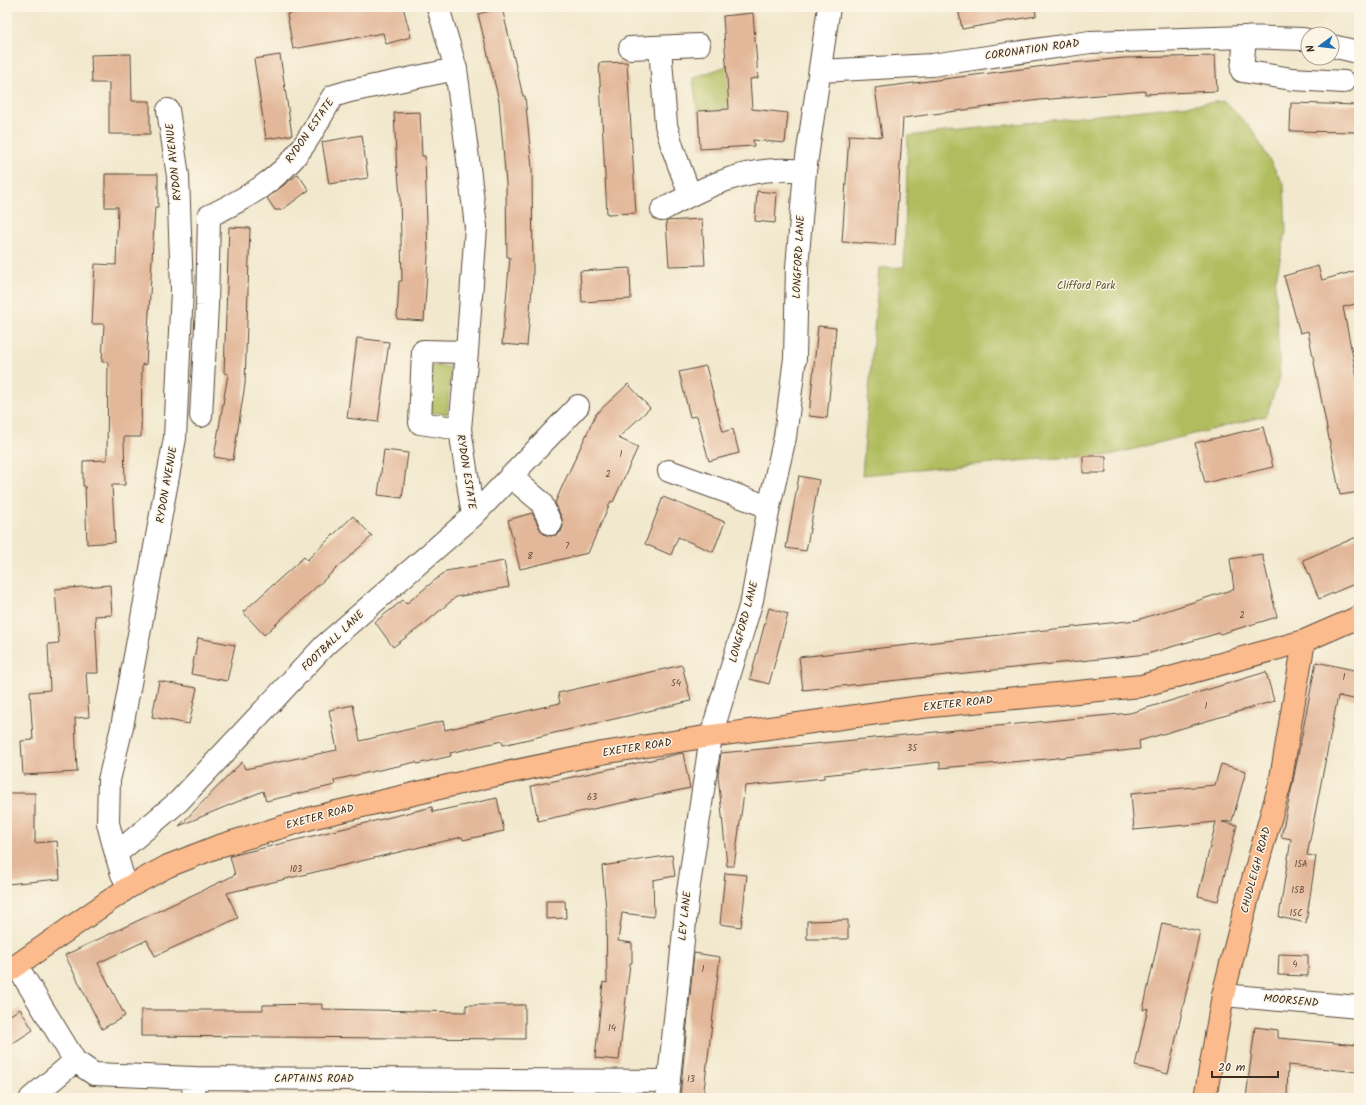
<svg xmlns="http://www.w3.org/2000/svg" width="1366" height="1105" viewBox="0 0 1366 1105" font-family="Kalam,sans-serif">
<rect width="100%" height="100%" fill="#fcf5e5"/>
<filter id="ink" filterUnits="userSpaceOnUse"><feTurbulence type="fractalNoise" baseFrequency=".025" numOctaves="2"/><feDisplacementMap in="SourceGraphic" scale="8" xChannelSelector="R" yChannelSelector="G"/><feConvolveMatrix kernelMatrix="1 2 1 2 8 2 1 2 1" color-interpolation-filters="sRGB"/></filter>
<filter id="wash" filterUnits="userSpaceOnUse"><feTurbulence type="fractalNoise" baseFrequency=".012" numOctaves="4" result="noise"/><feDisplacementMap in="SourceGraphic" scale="16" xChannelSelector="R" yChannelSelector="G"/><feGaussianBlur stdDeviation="0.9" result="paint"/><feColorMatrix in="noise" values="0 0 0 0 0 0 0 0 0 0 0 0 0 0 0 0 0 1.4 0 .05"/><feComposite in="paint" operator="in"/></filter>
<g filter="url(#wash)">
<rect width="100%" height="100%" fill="#f1e8cd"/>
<path fill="#b0bd5f" stroke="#76743e" d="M 727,66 L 732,106 L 698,115 L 693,78 Z
M 1224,101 L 1251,128 L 1284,185 L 1286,232 L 1275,283 L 1280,377 L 1266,416 L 1110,455 L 1027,460 L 862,475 L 879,268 L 904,267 L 908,136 Z
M 429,365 L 451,367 L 447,414 L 425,412 Z"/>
<g id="blocks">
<path fill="#e3b89a" d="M 329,7 L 403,7 L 411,37 L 386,44 L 383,33 L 293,49 L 287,14 Z
M 958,7 L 1035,7 L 1036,16 L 962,29 Z
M 502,8 L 523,96 L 525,96 L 532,168 L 533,276 L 527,346 L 502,344 L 510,257 L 507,257 L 506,183 L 499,101 L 478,14 Z
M 753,13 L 758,78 L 750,79 L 752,109 L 788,113 L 785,143 L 753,140 L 754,146 L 700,149 L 698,111 L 729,109 L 723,16 Z
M 131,54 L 132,101 L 150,101 L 150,134 L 109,134 L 109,83 L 92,83 L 91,55 Z
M 280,55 L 292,135 L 266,139 L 254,59 Z
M 1215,56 L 1217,91 L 1145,94 L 1145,91 L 1040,100 L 903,118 L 895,245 L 842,242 L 849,135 L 882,137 L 875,88 L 1060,64 L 1125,58 Z
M 627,62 L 636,213 L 607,214 L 599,63 Z
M 1291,103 L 1359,105 L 1359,132 L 1290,131 Z
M 420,112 L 422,156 L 425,156 L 428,257 L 424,321 L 397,319 L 399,281 L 402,281 L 400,196 L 398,173 L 397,173 L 394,113 Z
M 362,135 L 368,178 L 329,184 L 322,142 Z
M 105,174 L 158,174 L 158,207 L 155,207 L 146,365 L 142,364 L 141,437 L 124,437 L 125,485 L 112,485 L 115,542 L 87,544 L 85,486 L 83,486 L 83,461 L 107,460 L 108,362 L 102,362 L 104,324 L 92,324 L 95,264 L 116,265 L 118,207 L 105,207 Z
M 298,174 L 309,190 L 282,210 L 275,210 L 267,198 Z
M 757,191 L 777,193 L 775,223 L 755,221 Z
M 702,219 L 705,265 L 669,266 L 666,221 Z
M 229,227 L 250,228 L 245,384 L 233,460 L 214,457 L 228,374 L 224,373 Z
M 1318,266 L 1322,280 L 1359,270 L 1359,303 L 1343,307 L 1359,388 L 1359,492 L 1340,495 L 1308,331 L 1300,333 L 1284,276 Z
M 630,268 L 631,299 L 582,302 L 580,271 Z
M 818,326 L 836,328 L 827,418 L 809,416 Z
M 357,338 L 389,342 L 378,422 L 347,418 Z
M 706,366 L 723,432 L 733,429 L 739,453 L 709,461 L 697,416 L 690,417 L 679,372 Z
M 628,384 L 650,408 L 618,438 L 638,447 L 613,502 L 611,501 L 588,553 L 520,569 L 508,520 L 532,513 L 540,529 L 544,534 L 550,536 L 556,535 L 561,532 L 563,526 L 562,519 L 555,503 L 561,489 L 596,414 Z
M 1263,427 L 1273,467 L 1205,483 L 1195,443 Z
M 384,450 L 408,453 L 402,498 L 378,495 Z
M 1083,456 L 1106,456 L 1106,473 L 1083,473 Z
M 799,476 L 819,480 L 806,551 L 786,548 Z
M 663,497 L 725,522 L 713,552 L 678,537 L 671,555 L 645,544 Z
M 353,516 L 372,536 L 264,635 L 243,612 L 304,557 L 307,560 Z
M 1359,536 L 1359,582 L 1319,599 L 1303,560 Z
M 1262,554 L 1277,617 L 1220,634 L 1219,633 L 1147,654 L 803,690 L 799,657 L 1137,620 L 1234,589 L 1230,559 Z
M 504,561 L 509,587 L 456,597 L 424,624 L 393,647 L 375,622 L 403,600 L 406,604 L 446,571 Z
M 110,585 L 112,615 L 95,616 L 98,673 L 86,673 L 89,717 L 75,718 L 77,772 L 23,775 L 21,741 L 33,740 L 30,692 L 50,690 L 48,644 L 59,643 L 55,589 Z
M 769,608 L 788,614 L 769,684 L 750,679 Z
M 198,638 L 235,645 L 227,681 L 191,674 Z
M 1316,662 L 1359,671 L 1359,700 L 1338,696 L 1307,855 L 1316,856 L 1306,923 L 1279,917 L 1291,839 L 1281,837 L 1292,786 Z
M 682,665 L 691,701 L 503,745 L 502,741 L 450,753 L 451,756 L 417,764 L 416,762 L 334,780 L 335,785 L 266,801 L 263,791 L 179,826 L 242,762 L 245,769 L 337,750 L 329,710 L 353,705 L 360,741 L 443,721 L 445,730 L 497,718 L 560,703 L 558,693 Z
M 1266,672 L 1274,701 L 1139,741 L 1140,749 L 1047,759 L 940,768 L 940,762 L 824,775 L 824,778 L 745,786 L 734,866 L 727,866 L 718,775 L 721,753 L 1130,713 Z
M 159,681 L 197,688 L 189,724 L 152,717 Z
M 683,753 L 690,788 L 538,821 L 531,786 Z
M 1221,764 L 1246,771 L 1232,821 L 1222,822 L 1237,825 L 1218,901 L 1198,896 L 1216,822 L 1134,830 L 1131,793 L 1215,785 Z
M 7,793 L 35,793 L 35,843 L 57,841 L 60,879 L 7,884 Z
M 497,798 L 504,831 L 463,840 L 462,837 L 227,893 L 238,918 L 155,956 L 147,940 L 98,963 L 125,1016 L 102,1029 L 65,955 L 235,875 L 230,856 L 432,807 L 433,812 Z
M 672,855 L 675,876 L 653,880 L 654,917 L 622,913 L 618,941 L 632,943 L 632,963 L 630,963 L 619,1060 L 595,1058 L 603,982 L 607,983 L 606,908 L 602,866 Z
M 725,873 L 747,875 L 741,927 L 720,924 Z
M 546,901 L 565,901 L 566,918 L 546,919 Z
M 848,920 L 848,939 L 807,939 L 807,921 Z
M 1162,923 L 1200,931 L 1168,1074 L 1135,1066 L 1148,1008 L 1143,1010 Z
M 694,953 L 720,957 L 703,1098 L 680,1098 Z
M 1279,954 L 1308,955 L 1308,976 L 1278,975 Z
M 322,1004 L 322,1009 L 466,1012 L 466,1005 L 525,1005 L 525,1039 L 141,1036 L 141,1010 L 263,1010 L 263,1005 Z
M 20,1009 L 33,1030 L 7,1047 L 7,1017 Z
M 1255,1027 L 1278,1030 L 1278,1038 L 1359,1045 L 1359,1072 L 1288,1065 L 1287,1098 L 1246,1098 Z"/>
</g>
</g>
<g filter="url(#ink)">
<use href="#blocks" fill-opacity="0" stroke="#564638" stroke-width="1"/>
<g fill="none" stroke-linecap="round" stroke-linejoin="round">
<defs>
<path id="minor" d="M 438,7 L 456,69 L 467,151 L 476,227 L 467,352 L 460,429 L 473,516
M 1245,37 L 1242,71 L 1292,79 L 1344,82
M 1332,46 L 1358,52 L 1359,51
M 660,47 L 666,125 L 673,149 L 690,195
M 630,48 L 699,45
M 820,71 L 932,65 L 1090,42 L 1245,37 L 1303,39 L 1308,40
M 662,210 C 697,191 734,172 774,170 C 784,169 794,170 805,171
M 201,416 L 207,306 L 209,216 C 243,200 279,180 301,149 C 313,133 322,114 333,96 L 350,91 L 456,69
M 460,429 L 420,423 L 423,351 L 467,352
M 669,471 L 769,507
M 510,476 L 541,502 L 551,524
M 116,854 L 108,823 L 109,780 L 122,727 L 175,438 L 182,290 L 178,176 L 168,110
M 129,887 L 122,874 L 116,854 L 179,801 L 325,645 L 473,516 L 578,406
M 17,966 L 75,1061 L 94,1074 L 194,1078 L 669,1081
M 1223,995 L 1359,1007
M 31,1098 L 75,1061
M 193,1098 L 194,1078
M 667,1098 L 688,892 L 711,736 L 752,600 L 769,507 L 785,437 L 795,358 L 797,267 L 805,171 L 829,7"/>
<path id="major" d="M 7,972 L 129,887 L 168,866 L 219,846 L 315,817 L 482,778 L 602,753 L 711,736 L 921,707 L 1141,686 L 1304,641 L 1359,617
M 1205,1098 L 1223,995 L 1248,897 L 1280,784 L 1304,641"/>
</defs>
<use href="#minor" stroke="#564638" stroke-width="24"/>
<use href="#major" stroke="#564638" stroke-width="24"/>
<use href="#minor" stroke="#fff" stroke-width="22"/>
<use href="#major" stroke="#fbbb8c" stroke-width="22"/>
</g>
</g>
<g text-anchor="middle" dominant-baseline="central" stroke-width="3" stroke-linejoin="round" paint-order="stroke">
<g font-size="9" fill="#654e3d">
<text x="621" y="454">1</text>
<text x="608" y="474">2</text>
<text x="567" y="546">7</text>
<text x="530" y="556">8</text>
<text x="1242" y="615">2</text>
<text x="1344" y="677">1</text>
<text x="676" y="683">54</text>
<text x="1206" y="706">1</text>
<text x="912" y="748">35</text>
<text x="592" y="797">63</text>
<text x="1301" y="864">15A</text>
<text x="296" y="869">103</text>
<text x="1298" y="890">15B</text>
<text x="1296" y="913">15C</text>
<text x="1295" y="964">4</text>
<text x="703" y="969">1</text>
<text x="612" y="1028">14</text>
<text x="691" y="1079">13</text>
</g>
<g font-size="11" fill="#3b2a1e" stroke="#fcf5e5">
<text transform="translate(1032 50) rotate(-8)">CORONATION ROAD</text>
<text transform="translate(310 131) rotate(-55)">RYDON ESTATE</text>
<text transform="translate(174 162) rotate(-96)">RYDON AVENUE</text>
<text transform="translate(799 257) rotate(-87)">LONGFORD LANE</text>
<text transform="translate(466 472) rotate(81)">RYDON ESTATE</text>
<text transform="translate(167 485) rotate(-80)">RYDON AVENUE</text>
<text transform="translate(744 622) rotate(-75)">LONGFORD LANE</text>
<text transform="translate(333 641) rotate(-44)">FOOTBALL LANE</text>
<text transform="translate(958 704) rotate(-6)">EXETER ROAD</text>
<text transform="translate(637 748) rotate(-9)">EXETER ROAD</text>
<text transform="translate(320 817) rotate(-15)">EXETER ROAD</text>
<text transform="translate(1256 870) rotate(-75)">CHUDLEIGH ROAD</text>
<text transform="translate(685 916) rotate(-84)">LEY LANE</text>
<text transform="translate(1291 1001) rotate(5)">MOORSEND</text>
<text x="314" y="1079">CAPTAINS ROAD</text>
</g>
<g font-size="11" fill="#5e5632" stroke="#fcf5e5">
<text x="1086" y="286">Clifford Park</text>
</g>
</g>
<rect width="1366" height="1105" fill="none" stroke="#fcf5e5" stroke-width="24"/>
<g transform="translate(1320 46) rotate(255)"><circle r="19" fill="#fcf5e5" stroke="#afa495"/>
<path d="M0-3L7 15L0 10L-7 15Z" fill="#1f6fb2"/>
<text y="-6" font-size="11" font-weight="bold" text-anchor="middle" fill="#3b2a1e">N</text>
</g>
<path d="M1212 1071v6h66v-6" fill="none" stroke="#3b2a1e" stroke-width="2"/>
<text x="1218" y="1071" font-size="12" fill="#3b2a1e" stroke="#fcf5e5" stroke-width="3" paint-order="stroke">20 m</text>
</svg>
